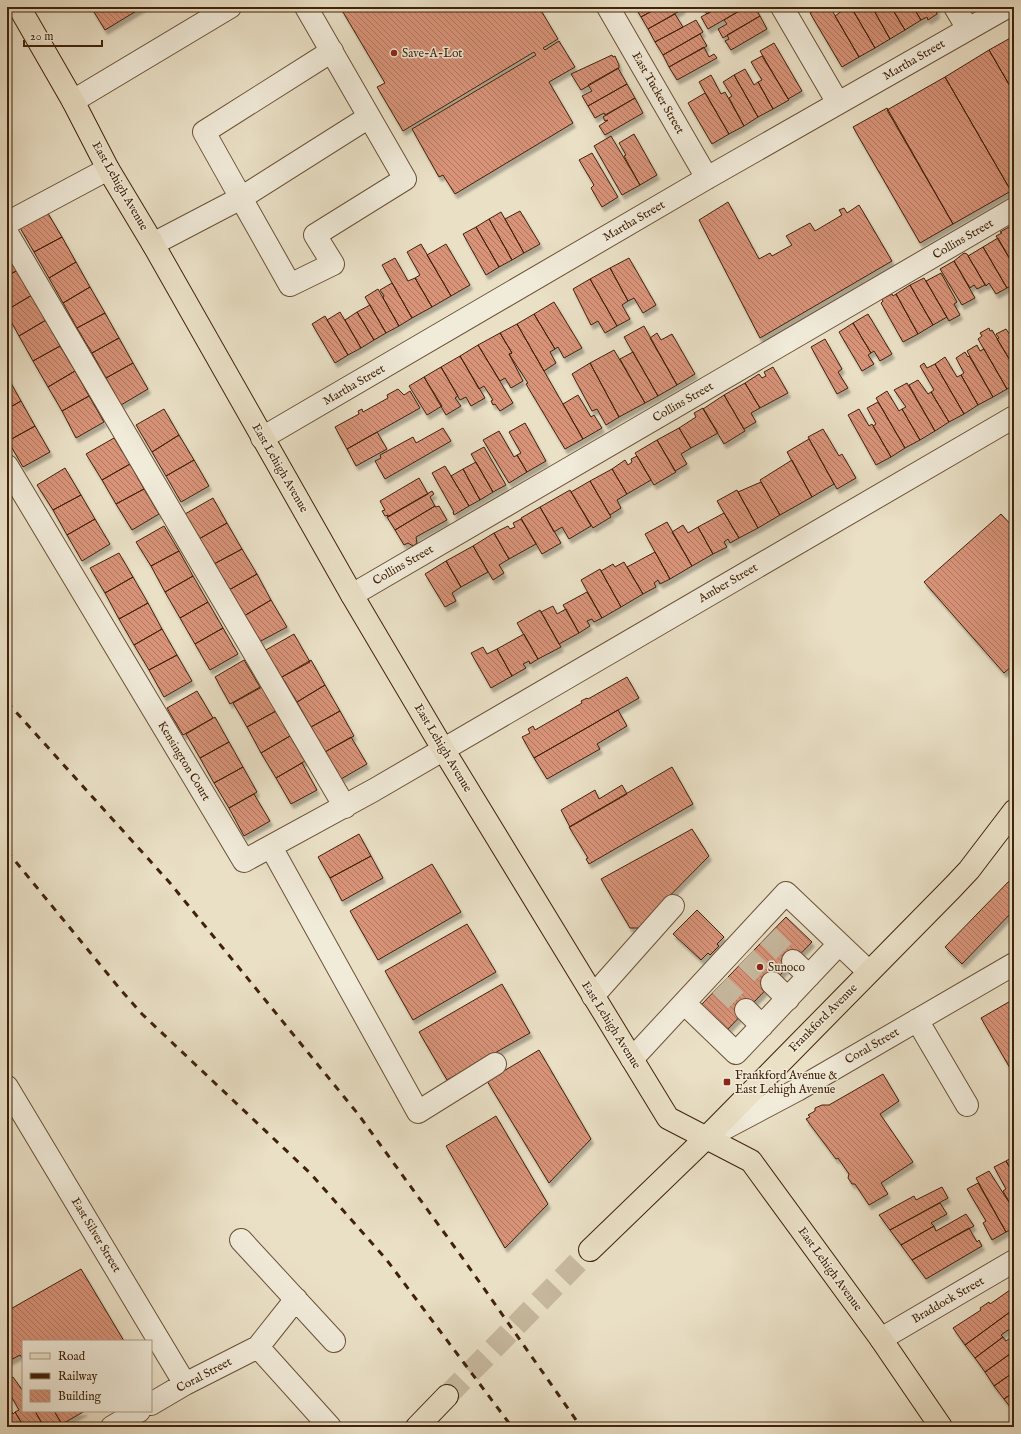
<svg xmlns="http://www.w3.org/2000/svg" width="1021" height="1434" viewBox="0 0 1021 1434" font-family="'IM FELL English',serif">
<defs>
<pattern id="building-back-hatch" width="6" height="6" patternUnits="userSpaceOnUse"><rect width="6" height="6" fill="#d89379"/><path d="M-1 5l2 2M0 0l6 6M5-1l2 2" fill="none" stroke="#b17861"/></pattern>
<filter id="shadow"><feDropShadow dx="2.5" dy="4.5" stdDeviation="1" flood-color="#0004"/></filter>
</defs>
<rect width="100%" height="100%" fill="#eae0c6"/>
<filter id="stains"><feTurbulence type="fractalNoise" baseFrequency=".005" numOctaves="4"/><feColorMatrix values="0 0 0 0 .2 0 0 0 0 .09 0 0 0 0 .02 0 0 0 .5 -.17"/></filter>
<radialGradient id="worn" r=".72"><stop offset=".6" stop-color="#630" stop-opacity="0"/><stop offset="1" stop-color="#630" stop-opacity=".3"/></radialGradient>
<path fill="url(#building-back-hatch)" stroke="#412209" filter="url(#shadow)" d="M 91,7 L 143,7 L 105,30 Z
M 340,7 L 539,7 L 558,39 L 543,48 L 545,50 L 559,41 L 575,67 L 549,82 L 573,123 L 455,194 L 443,175 L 439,177 L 412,129 L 536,55 L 534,52 L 403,131 L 377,87 L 385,83 Z
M 635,7 L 659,7 L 641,17 Z
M 659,7 L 682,7 L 683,9 L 648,29 L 641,17 Z
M 702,7 L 719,7 L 707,14 Z
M 719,7 L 746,7 L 708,29 L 701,17 Z
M 746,7 L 755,7 L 760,16 L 723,38 L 718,29 L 727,24 L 724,20 Z
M 820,7 L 830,7 L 859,57 L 842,67 L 810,13 Z
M 847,7 L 851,7 L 875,48 L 859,57 L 835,16 Z
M 851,7 L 872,7 L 890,39 L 875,48 Z
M 872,7 L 891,7 L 905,30 L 890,39 Z
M 891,7 L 913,7 L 921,20 L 905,30 Z
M 913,7 L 938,7 L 936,8 L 937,14 L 928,20 L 927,17 L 921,20 Z
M 675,14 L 683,27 L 655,42 L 648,29 Z
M 760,16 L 767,29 L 731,50 L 725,41 L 729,39 L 727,35 Z
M 696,20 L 703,32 L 663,55 L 655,42 Z
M 700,34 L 707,46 L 669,67 L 663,55 Z
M 1014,36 L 1014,93 L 989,50 Z
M 774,43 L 802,91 L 788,99 L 760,51 Z
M 704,47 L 709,57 L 714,54 L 717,58 L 677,80 L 669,67 Z
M 989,50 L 1014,93 L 1014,189 L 1011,191 L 945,77 Z
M 612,55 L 613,57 L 615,56 L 619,65 L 619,68 L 581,90 L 571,74 Z
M 762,56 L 789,100 L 773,109 L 758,82 L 762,80 L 751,62 Z
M 618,68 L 627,84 L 588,106 L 582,96 L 592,91 L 588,85 Z
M 745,69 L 754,85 L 758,82 L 773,109 L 758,117 L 734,75 Z
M 711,75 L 721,94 L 725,92 L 744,126 L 729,134 L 699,82 Z
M 734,75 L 758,117 L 744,126 L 729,98 L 732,96 L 723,82 Z
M 945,77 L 1011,191 L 953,224 L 887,110 Z
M 627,84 L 635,98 L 605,115 L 604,113 L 595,118 L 588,106 Z
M 705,93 L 729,134 L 712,144 L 688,103 Z
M 635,98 L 643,113 L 605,135 L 599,126 L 608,120 L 605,121 L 603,117 Z
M 887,108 L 953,224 L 920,243 L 853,127 Z
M 634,134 L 657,175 L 640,185 L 624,156 L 626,155 L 619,143 Z
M 611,136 L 640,185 L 622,195 L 594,146 Z
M 592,153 L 618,197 L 602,207 L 591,188 L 594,185 L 579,160 Z
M 728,202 L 759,259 L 770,253 L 772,256 L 792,245 L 786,236 L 810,223 L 815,231 L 842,215 L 839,210 L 844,208 L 847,213 L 859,205 L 892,261 L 760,338 L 699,220 Z
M 46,210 L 62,237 L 34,252 L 19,226 Z
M 520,211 L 540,244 L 524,253 L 505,219 Z
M 501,212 L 524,253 L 512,260 L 489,219 Z
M 489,219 L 512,260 L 499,267 L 476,227 Z
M 476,227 L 499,267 L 486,275 L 463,234 Z
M 1009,227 L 1010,229 L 1013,228 L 1014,230 L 1014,266 L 996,236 L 1002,233 L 1000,232 Z
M 62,237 L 76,262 L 49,278 L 34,252 Z
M 998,238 L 1014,266 L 1012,271 L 1014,284 L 1007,288 L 983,247 Z
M 421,244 L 451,296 L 432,307 L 415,278 L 420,275 L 407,252 Z
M 446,244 L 470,285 L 451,296 L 427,255 Z
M 983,247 L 1007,288 L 996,294 L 989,283 L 986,286 L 968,256 Z
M 7,251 L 18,270 L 7,276 Z
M 964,253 L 967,254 L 985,285 L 977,289 L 974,285 L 970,288 L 954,261 Z
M 395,258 L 408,281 L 415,278 L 432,307 L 412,318 L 382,265 Z
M 629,258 L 656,305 L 643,313 L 634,298 L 628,301 L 610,268 Z
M 954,261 L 975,298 L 962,305 L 940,269 Z
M 76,262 L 90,287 L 63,303 L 49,278 Z
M 610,268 L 628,301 L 622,305 L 630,319 L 617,326 L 590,279 Z
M 18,270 L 32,295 L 7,310 L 7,276 Z
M 941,273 L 957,302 L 954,304 L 960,315 L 949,321 L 926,281 Z
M 924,278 L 947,317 L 933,325 L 910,285 Z
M 590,279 L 617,326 L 605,333 L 598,321 L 591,325 L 573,289 Z
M 392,283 L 412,318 L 399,326 L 383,298 L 384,296 L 380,290 Z
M 910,285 L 933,325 L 918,334 L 896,294 Z
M 90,287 L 105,313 L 77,328 L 63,303 Z
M 378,289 L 399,326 L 386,333 L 365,297 Z
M 892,294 L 893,296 L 896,294 L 918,334 L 903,342 L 881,303 L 883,301 L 882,299 Z
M 32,295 L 46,320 L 19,336 L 7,314 L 7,310 Z
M 554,302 L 582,348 L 564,358 L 558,347 L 555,349 L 534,314 Z
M 370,305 L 386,333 L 374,340 L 357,312 Z
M 340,312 L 361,348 L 348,355 L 327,320 Z
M 357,312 L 374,340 L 361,348 L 345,320 Z
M 105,313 L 119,338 L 92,353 L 77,328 Z
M 534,314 L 555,349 L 550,352 L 556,363 L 544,371 L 517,324 Z
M 868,314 L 892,354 L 880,361 L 874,351 L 871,353 L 853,323 Z
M 325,316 L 348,355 L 335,363 L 312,324 Z
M 46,320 L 60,346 L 33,361 L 19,336 Z
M 853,323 L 871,353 L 868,355 L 874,364 L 862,371 L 839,332 Z
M 517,324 L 583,439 L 565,449 L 526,384 L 528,383 L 509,354 L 512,353 L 500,333 Z
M 644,326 L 677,385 L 658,396 L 624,337 Z
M 989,328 L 990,331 L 992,330 L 1014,367 L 1014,385 L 1007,389 L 978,339 L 982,336 L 980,333 Z
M 1006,329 L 1014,341 L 1014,367 L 997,339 L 999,338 L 996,334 Z
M 500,333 L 512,353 L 509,354 L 523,381 L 511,388 L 505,378 L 500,381 L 478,345 Z
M 657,333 L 661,340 L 672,334 L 695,374 L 677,385 L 650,338 Z
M 119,338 L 133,363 L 106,378 L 92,353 Z
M 825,339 L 842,369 L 838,372 L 848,388 L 837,394 L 811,347 Z
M 478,345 L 513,403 L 500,411 L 495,404 L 493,405 L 491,401 L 493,400 L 484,386 L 479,389 L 460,356 Z
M 977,345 L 980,351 L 984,349 L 1007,389 L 993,397 L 967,351 Z
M 60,346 L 75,371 L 48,387 L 33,361 Z
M 614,350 L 645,403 L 619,417 L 590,363 Z
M 633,352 L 658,396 L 645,403 L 620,359 Z
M 965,352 L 968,357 L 969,356 L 993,397 L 978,405 L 961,375 L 964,373 L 956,358 Z
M 460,356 L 485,398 L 471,406 L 466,397 L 460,400 L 441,367 Z
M 945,357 L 957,377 L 961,375 L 978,405 L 964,414 L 935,364 Z
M 133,363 L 148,389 L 121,405 L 106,378 Z
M 590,363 L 619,417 L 606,425 L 597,409 L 592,411 L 572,374 Z
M 924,363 L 927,368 L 935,364 L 964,414 L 949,422 L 931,392 L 934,390 L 920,366 Z
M 441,367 L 458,396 L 455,398 L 461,406 L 446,415 L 424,377 Z
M 773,367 L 788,393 L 760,408 L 745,383 L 759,374 L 762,378 L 766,376 L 764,372 Z
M 75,371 L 89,396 L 62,411 L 48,387 Z
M 7,376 L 21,401 L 7,409 Z
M 424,377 L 442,406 L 427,415 L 409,386 Z
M 918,380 L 928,394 L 931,392 L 949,422 L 935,431 L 909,385 Z
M 745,383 L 760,408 L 751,413 L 756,422 L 744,429 L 724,395 Z
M 907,383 L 935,431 L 920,440 L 902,409 L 906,407 L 894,390 Z
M 398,389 L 404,395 L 410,391 L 420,408 L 347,449 L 335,427 L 359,414 L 358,411 L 362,409 L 363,412 L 388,398 L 387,395 Z
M 887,391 L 899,411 L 902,409 L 920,440 L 905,448 L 876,398 Z
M 578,395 L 591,417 L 594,415 L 602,428 L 583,439 L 563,404 Z
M 724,395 L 745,431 L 724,444 L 703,409 Z
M 89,396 L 104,422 L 76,438 L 62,411 Z
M 21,401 L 35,426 L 8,441 L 7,409 Z
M 878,402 L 905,448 L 891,457 L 873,426 L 876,424 L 867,408 Z
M 703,408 L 718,433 L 691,448 L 679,428 L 696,417 L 694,413 Z
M 164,409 L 179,435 L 152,452 L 136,425 Z
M 859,409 L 869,426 L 872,424 L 891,457 L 876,465 L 848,415 Z
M 525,423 L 546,461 L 527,472 L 517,455 L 521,453 L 509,432 Z
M 35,426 L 50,452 L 23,467 L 8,441 Z
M 443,428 L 451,441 L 385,479 L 375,461 L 381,458 L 380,455 L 413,437 L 416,443 Z
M 679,428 L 691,448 L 681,454 L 687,464 L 675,471 L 657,440 Z
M 823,429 L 839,456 L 842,454 L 856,478 L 837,489 L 808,437 Z
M 499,431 L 514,457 L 517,455 L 527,472 L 509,483 L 483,440 Z
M 377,432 L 387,449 L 356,466 L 347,449 Z
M 179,435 L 194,460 L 166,476 L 152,452 Z
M 114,438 L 130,464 L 102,480 L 86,454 Z
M 809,439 L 834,484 L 812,497 L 787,452 Z
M 657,440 L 676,472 L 654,485 L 635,453 Z
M 484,447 L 506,485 L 493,492 L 471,454 Z
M 637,456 L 651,480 L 627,494 L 612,469 L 625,460 L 628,465 L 632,462 L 631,459 Z
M 194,460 L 209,486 L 181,502 L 166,476 Z
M 792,460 L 812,497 L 780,515 L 760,480 Z
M 476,462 L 493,492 L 480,500 L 463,469 Z
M 130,464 L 144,489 L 116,504 L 102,480 Z
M 445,466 L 469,506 L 454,515 L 453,512 L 454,512 L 432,473 Z
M 65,468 L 81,495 L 53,510 L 37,485 Z
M 463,469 L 480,500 L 469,506 L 451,476 Z
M 612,469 L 627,494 L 617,500 L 621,508 L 610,515 L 590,481 Z
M 419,478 L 428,494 L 388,517 L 388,515 L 385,516 L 382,511 L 385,510 L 380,501 Z
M 590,481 L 611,517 L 593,528 L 571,492 Z
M 761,482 L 780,515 L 758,528 L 738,492 Z
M 144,489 L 159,514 L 132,530 L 116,504 Z
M 570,490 L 591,526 L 569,539 L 562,527 L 554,532 L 540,507 Z
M 737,490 L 758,528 L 739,538 L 717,501 Z
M 432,491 L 434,494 L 430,497 L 435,506 L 395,530 L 387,517 Z
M 81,495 L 95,519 L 67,535 L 53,510 Z
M 213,498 L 227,523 L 199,539 L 185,514 Z
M 435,506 L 436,507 L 439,506 L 447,520 L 416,537 L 417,543 L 413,546 L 408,543 L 404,545 L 395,530 Z
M 540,507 L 561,543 L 542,554 L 521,518 Z
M 724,513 L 739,538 L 730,543 L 728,539 L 724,542 L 727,547 L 713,554 L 698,527 Z
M 1001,514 L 1014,528 L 1014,664 L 1004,673 L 924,582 Z
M 95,519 L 110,544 L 82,561 L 67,535 Z
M 521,519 L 536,544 L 509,559 L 494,533 L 508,526 L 510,529 L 515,527 L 513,523 Z
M 667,522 L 692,566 L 670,579 L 645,534 Z
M 227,523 L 242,549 L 214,564 L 199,539 Z
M 683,525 L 688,533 L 698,527 L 713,554 L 692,566 L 672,532 Z
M 164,526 L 179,551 L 151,566 L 136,542 Z
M 494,533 L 509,559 L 499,565 L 504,573 L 493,580 L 473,546 Z
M 473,546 L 488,572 L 461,587 L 446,561 Z
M 242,549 L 257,574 L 229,590 L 214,564 Z
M 179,551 L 193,576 L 165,592 L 151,566 Z
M 655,552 L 670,579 L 660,584 L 658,580 L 654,583 L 656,587 L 643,594 L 627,567 Z
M 119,553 L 133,577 L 105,593 L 90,568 Z
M 446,561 L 461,587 L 452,593 L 456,601 L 445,607 L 425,574 Z
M 624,562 L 643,594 L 621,607 L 601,571 L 613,564 L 615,567 Z
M 600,569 L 621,607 L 602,618 L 581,580 Z
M 257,574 L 271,600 L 244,616 L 229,590 Z
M 193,576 L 208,602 L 180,618 L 165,592 Z
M 133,577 L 148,603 L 119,619 L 105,593 Z
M 587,592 L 602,618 L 594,622 L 592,619 L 587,621 L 590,626 L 579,633 L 563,605 Z
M 271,600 L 287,627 L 259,642 L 244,616 Z
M 208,602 L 223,628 L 195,644 L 180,618 Z
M 148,603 L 162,629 L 134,645 L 119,619 Z
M 553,606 L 557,614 L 566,609 L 579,633 L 559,644 L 541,612 Z
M 540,610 L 561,647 L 538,659 L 517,623 Z
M 223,628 L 238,654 L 210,670 L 195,644 Z
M 162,629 L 177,655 L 149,670 L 134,645 Z
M 294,634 L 310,662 L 280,678 L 264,651 Z
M 524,634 L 538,659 L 530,664 L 529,661 L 523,664 L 526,668 L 512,676 L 497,649 Z
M 483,647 L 487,654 L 497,649 L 512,676 L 491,688 L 471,653 Z
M 177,655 L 192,681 L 164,697 L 149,670 Z
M 244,660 L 260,687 L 230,704 L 215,677 Z
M 311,660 L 325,685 L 297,702 L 282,677 Z
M 627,677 L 639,698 L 534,758 L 522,737 L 530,733 L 528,729 L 533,726 L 535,730 L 582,703 L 581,701 L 587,698 L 588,699 Z
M 325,685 L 340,711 L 311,727 L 297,702 Z
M 262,687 L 276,711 L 247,727 L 233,703 Z
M 197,691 L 213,718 L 183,735 L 167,708 Z
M 618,710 L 627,726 L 597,744 L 600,749 L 547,779 L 534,758 Z
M 276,711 L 290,736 L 261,753 L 247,727 Z
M 340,711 L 354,736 L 325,752 L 311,727 Z
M 215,717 L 229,742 L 200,758 L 186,734 Z
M 290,736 L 305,761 L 276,778 L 261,753 Z
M 351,737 L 367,764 L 341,779 L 325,752 Z
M 229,742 L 243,767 L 214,783 L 200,758 Z
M 302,763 L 317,790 L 291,804 L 276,778 Z
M 243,767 L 257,792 L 229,808 L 214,783 Z
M 672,767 L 693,804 L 589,864 L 586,859 L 588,858 L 569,827 Z
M 622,785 L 627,794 L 570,827 L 561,810 L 595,790 L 599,799 Z
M 254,794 L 270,821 L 244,836 L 229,808 Z
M 692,829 L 709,856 L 638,928 L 630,928 L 601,879 Z
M 359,834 L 371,856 L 330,878 L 318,857 Z
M 371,856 L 383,878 L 342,901 L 330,878 Z
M 432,864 L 461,912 L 378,960 L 350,911 Z
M 1014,876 L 1014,910 L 962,964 L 945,947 Z
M 697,910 L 724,937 L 717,944 L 719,946 L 710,955 L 708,953 L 701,960 L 673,934 Z
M 786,917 L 812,942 L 726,1031 L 700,1006 Z
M 467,924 L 496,972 L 413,1020 L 385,971 Z
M 502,984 L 530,1033 L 447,1080 L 419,1032 Z
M 1014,999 L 1014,1075 L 981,1018 Z
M 539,1050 L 591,1139 L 549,1183 L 487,1081 Z
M 883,1074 L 899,1101 L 880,1114 L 913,1162 L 881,1183 L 888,1194 L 869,1205 L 855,1184 L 852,1184 L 848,1178 L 849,1174 L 838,1158 L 836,1159 L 806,1119 L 810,1117 L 808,1115 L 815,1111 L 815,1108 L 822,1105 L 829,1105 Z
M 496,1116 L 548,1204 L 505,1248 L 446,1146 Z
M 1014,1156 L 1014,1175 L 1006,1161 Z
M 1006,1161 L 1014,1175 L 1014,1210 L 1003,1191 L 1006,1189 L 994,1167 Z
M 989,1171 L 1014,1210 L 1014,1228 L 1006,1232 L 976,1178 Z
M 978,1183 L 1006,1232 L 992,1240 L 983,1223 L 986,1221 L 967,1189 Z
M 942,1187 L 948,1198 L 890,1230 L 879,1215 L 914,1196 L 916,1200 Z
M 940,1203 L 947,1214 L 931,1223 L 934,1226 L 901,1245 L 890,1230 Z
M 966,1214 L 974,1226 L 912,1260 L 901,1245 L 934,1226 L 936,1231 Z
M 969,1228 L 977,1242 L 979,1240 L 982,1246 L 926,1279 L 912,1260 Z
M 81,1269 L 124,1341 L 23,1341 L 23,1359 L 20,1355 L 7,1362 L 7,1311 Z
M 1010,1290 L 1014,1296 L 1014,1309 L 965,1345 L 953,1328 L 981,1310 L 980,1308 L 989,1302 L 990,1304 Z
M 1014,1309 L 1014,1326 L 1001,1335 L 1003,1337 L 975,1358 L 965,1345 Z
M 1014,1335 L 1014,1351 L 985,1372 L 975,1358 L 1003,1337 L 1006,1341 Z
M 1014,1351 L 1014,1372 L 994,1386 L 985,1372 Z
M 1014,1372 L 1014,1392 L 1004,1399 L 994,1386 Z
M 13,1377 L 23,1391 L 23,1411 L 35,1411 L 44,1427 L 24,1427 L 15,1412 L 19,1410 L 7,1389 L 12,1386 L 8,1380 Z
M 1014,1392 L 1014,1412 L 1004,1399 Z
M 7,1404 L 13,1414 L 15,1412 L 24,1427 L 7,1427 Z
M 35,1411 L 54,1411 L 62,1424 L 57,1427 L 44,1427 Z
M 54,1411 L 85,1411 L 62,1424 Z"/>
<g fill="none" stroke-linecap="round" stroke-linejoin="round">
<path stroke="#c8baa0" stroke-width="22" stroke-dasharray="22 11" stroke-linecap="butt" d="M 768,936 L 793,961
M 746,958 L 772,983
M 720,985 L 746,1010"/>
<path stroke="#c8baa0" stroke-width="22" stroke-dasharray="22 11" stroke-linecap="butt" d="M 447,1396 L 590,1250"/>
<defs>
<path id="minor" d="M 608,7 L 707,178
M 782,7 L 838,103
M 955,7 L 968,29
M 332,51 L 204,132 L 241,198 L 369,117
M 73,101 L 230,7
M 7,223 L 108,169
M 7,233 L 345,807
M 153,244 L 241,198 L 290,285 L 333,264 L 315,235 L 405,179 L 306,7
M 262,438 L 707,178 L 1007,7
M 7,466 L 244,861 L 374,790 L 1014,417
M 352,595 L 1014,209
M 271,847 L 418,1112 L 495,1064
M 793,961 L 809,976
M 772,983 L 788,999
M 593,996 L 673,906
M 684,1003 L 736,1053 L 839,944
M 746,1010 L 762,1026
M 917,1020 L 967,1105
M 632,1059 L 786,893 L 869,972
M 7,1087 L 185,1384
M 712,1135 L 797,1090 L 1014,964
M 241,1240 L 334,1341
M 881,1339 L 1014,1261
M 258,1347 L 330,1427
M 151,1404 L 185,1384 L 258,1347 L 296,1299
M 112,1427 L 139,1411"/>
<path id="major" d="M 19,7 L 73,101 L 108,169 L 153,244 L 352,595 L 443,749 L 668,1118 L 751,1161 L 881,1339 L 941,1427
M 590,1250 L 707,1137 L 953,887 L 969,870 L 1014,811
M 417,1427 L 447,1396"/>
</defs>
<use href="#minor" stroke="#6b5238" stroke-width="24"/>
<use href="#major" stroke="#412209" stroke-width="24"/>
<use href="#minor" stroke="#f1ebda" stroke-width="22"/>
<use href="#major" stroke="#eae0c6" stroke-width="22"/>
<path stroke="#412209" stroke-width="3" stroke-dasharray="7 7" stroke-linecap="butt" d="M 7,702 L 170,883 L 358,1114 L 464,1260 L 581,1427
M 7,851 L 120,989 L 142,1014 L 311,1174 L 386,1259 L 512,1427"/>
</g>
<g fill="#8f2418" stroke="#f1ebda" stroke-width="1.5">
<circle cx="394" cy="53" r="4"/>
<circle cx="760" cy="967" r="4"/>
<rect x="723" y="1078" width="8" height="8" rx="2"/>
</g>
<g text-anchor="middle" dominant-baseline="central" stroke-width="3" stroke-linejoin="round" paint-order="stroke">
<g font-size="12" fill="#412209" stroke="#f1ebda" text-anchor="start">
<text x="402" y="53">Save-A-Lot</text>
<text x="768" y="967">Sunoco</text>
<text x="735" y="1075">Frankford Avenue &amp;<tspan x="735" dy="14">East Lehigh Avenue</tspan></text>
</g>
<g font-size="12" fill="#412209" stroke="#f1ebda">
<text transform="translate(914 60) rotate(-30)">Martha Street</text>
<text transform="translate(658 93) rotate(60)">East Tucker Street</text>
<text transform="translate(120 186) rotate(60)">East Lehigh Avenue</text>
<text transform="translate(634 221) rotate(-30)">Martha Street</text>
<text transform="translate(963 239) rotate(-30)">Collins Street</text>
<text transform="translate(354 385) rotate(-30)">Martha Street</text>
<text transform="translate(683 402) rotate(-30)">Collins Street</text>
<text transform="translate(280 468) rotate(60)">East Lehigh Avenue</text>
<text transform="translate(403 565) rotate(-30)">Collins Street</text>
<text transform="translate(728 583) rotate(-30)">Amber Street</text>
<text transform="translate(443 748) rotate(59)">East Lehigh Avenue</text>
<text transform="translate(184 761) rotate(59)">Kensington Court</text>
<text transform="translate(823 1018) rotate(-45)">Frankford Avenue</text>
<text transform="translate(611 1025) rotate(58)">East Lehigh Avenue</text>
<text transform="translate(872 1046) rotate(-30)">Coral Street</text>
<text transform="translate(96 1235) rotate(59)">East Silver Street</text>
<text transform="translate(830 1269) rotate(54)">East Lehigh Avenue</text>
<text transform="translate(948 1300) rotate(-30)">Braddock Street</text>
<text transform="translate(204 1375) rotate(-28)">Coral Street</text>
</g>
</g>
<rect width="1021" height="1434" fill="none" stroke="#eae0c6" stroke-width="24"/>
<rect x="8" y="8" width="1005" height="1418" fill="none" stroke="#412209" stroke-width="2"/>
<rect x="12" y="12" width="997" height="1410" fill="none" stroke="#412209"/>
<rect x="22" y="1340" width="130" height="72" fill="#f1ebda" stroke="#ab9b86"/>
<rect x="30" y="1353" width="20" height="6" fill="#eae0c6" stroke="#ab9b86"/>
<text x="58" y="1360" font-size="12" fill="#412209">Road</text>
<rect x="30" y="1373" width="20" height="6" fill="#412209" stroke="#ab9b86"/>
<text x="58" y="1380" font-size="12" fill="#412209">Railway</text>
<rect x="30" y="1390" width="20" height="12" fill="url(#building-back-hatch)" stroke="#ab9b86"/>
<text x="58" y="1400" font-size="12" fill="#412209">Building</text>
<path d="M24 40v6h78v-6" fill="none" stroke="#412209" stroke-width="2"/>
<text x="30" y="40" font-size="12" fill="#412209" stroke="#f1ebda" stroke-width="3" paint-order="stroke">20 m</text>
<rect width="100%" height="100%" filter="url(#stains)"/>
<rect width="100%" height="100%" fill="url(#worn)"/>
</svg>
